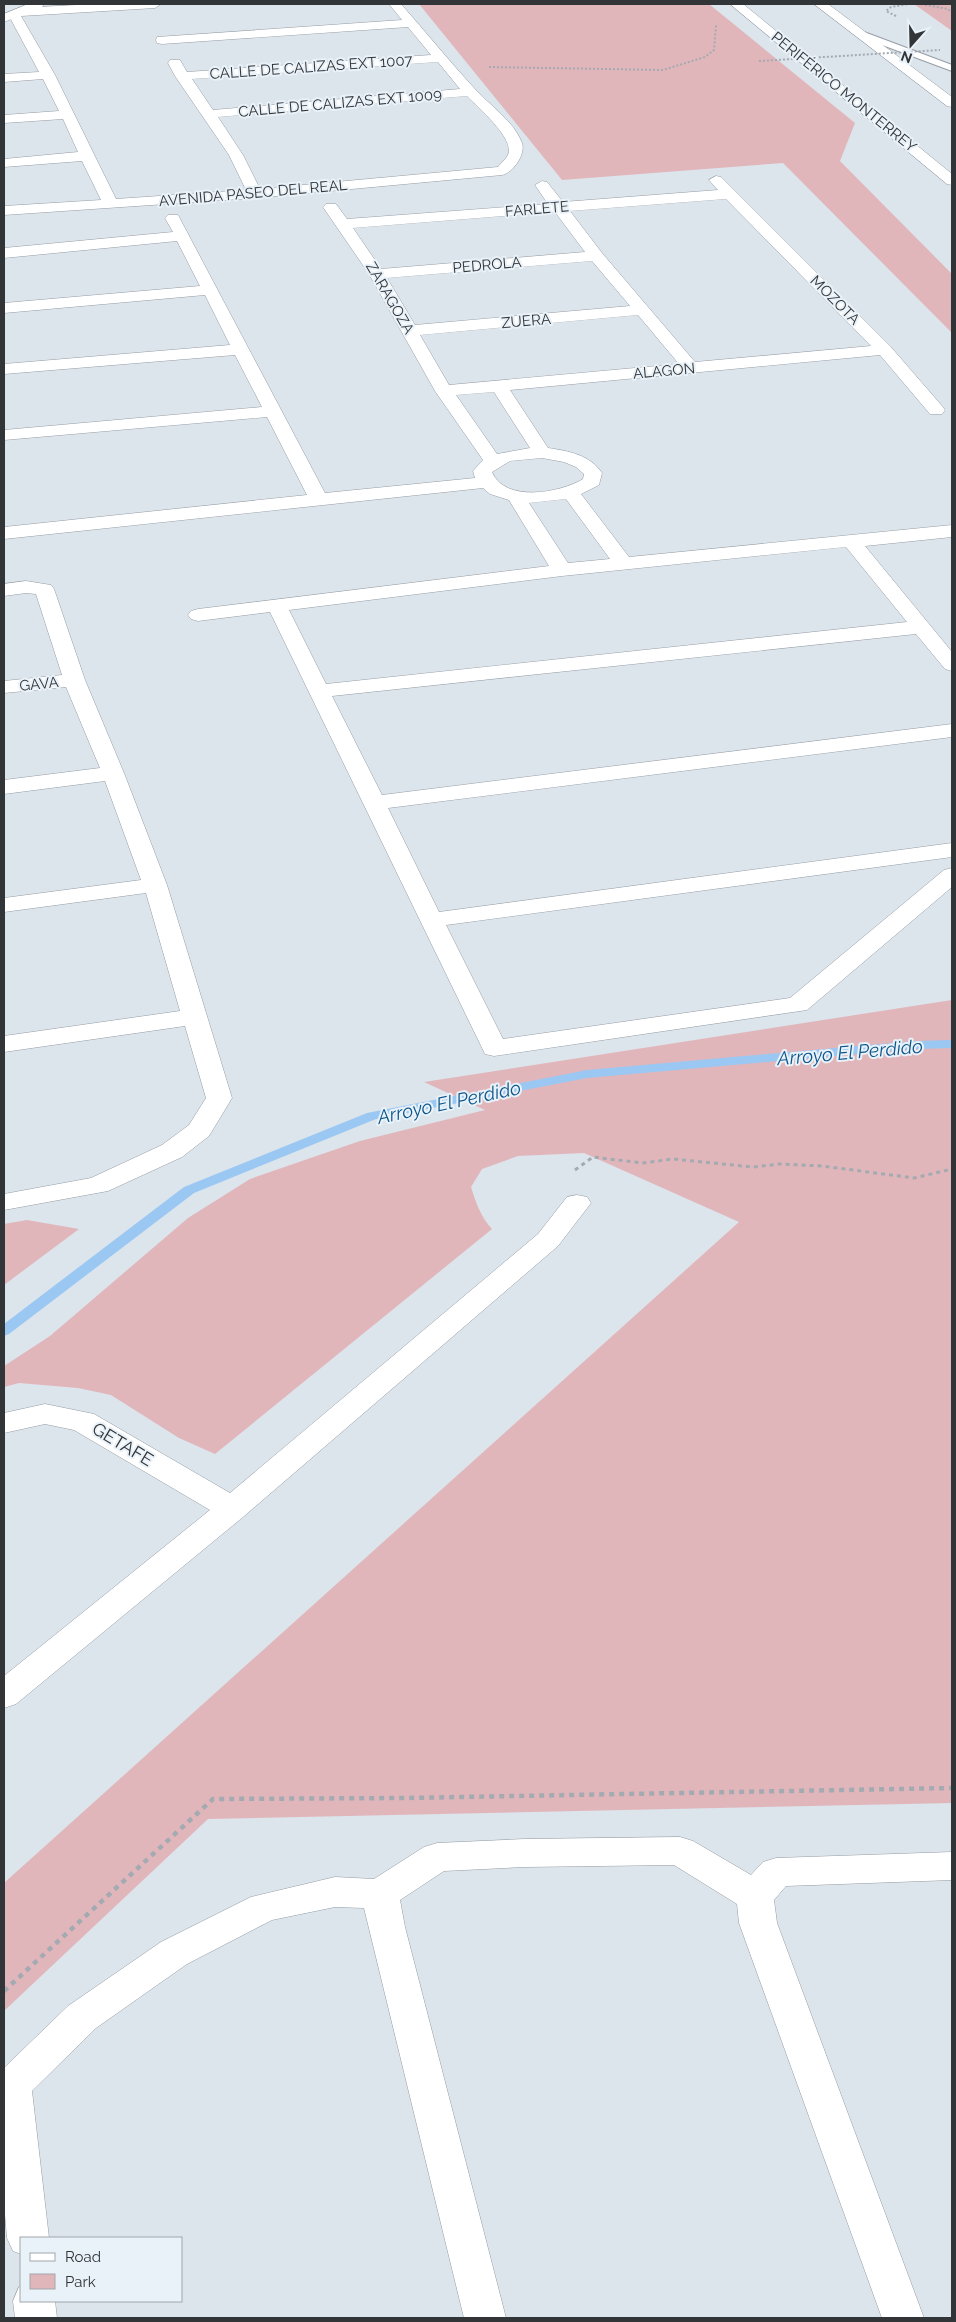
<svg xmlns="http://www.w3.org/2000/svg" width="956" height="2322" viewBox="0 0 956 2322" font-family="Raleway,sans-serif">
<rect width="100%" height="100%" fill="#dce4ec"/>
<path fill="#e1b6bb" d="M 419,4 L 709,4 L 855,123 L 840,161 L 952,274 L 952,333 L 783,163 L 562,180 Z
M 914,4 L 952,4 L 952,31 Z
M 952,1000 L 952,1803 L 208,1819 L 4,2011 L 4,1883 L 739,1222 L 584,1153 L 518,1156 L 482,1169 L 471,1187 C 476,1203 481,1217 492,1229 L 215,1454 L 179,1438 L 111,1395 L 78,1388 L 19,1383 L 4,1387 L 4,1366 L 50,1336 L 188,1218 L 250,1179 L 360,1141 L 485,1110 L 424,1082 Z
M 27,1220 L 79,1229 L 4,1285 L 4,1224 Z"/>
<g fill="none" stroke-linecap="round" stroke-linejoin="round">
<path fill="#9ac8f3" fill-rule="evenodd" d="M 952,1040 L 952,1048 L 915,1049 L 587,1078 L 376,1119 L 194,1193 L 9,1334 L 4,1336 L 4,1324 L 184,1187 L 367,1113 L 587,1070 L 915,1041 Z"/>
<defs>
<path id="lane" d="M 858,32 L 864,32 L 952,65 L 952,71 L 858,36 Z"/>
<path id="street" d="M 96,4 L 161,4 L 155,8 L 21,16 L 55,75 L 116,199 L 246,190 L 229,155 L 175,76 L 168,63 L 170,60 L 180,60 L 187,72 L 431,55 L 408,27 L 162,44 L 157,43 L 156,40 L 157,37 L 402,20 L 389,4 L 401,4 C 426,32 449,61 474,88 C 489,105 514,121 522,143 C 526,154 513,173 502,175 L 255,198 L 4,215 L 4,206 L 101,200 L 82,161 L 4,167 L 4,159 L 78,152 L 63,119 L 4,123 L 4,115 L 59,111 L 43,79 L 4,82 L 4,74 L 39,72 L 8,14 L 19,8 ZM 438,62 L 460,89 L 213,110 L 192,79 ZM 467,96 C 478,108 515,138 508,155 C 506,159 501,163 498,167 L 260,189 L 243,155 L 218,117 Z
M 716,176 L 721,177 L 890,346 L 942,406 L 945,410 L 942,414 L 930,414 L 880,355 L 510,390 L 548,448 C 569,451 590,455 602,473 L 599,485 L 581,494 L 629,557 L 952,525 L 952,537 L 865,546 L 952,652 L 952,671 L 945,669 L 916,634 L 332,696 L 382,795 L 952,724 L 952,737 L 388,808 L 439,912 L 952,843 L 952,857 L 446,925 L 503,1039 L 790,998 L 944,870 L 952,868 L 952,887 L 807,1010 L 494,1056 L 485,1054 L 270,612 L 198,621 L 191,619 L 188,615 L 191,611 L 198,609 L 549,566 L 509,500 L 490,494 L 483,488 L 4,539 L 4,527 L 307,495 L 267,417 L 4,440 L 4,430 L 262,407 L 235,355 L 4,374 L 4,364 L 230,345 L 205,295 L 4,313 L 4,303 L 200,286 L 177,241 L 4,258 L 4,248 L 173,232 L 165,218 L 168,215 L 178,215 L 325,493 L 475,478 L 473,471 L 483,460 L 435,391 L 369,274 L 323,207 L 326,204 L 336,204 L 347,219 L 548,204 L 535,185 L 542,181 L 547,182 L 563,202 L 718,190 L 709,180 ZM 726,199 L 871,346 L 695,362 L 602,253 L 570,211 ZM 555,212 L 585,252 L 381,269 L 353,228 ZM 592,261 L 630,306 L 415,325 L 387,278 ZM 638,315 L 679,364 L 449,385 L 420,335 ZM 494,392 L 530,448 L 497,454 L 456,395 ZM 542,458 L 564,462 L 576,467 L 584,474 L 583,479 C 560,493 505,503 492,472 L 510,461 ZM 566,499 L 610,559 L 568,563 L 529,503 ZM 846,547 L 907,622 L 326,684 L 289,610 L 562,576 Z
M 26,581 L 51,585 L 54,589 L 85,680 L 124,773 L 167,885 L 232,1098 L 209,1136 L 182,1157 L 108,1191 L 4,1210 L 4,1194 L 91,1178 L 162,1145 L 189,1125 L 206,1098 L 185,1026 L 4,1052 L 4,1036 L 180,1011 L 146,893 L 4,912 L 4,898 L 141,880 L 105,781 L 4,794 L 4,780 L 100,768 L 66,687 L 4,693 L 4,681 L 62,675 L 36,594 L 26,593 L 4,596 L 4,584 Z
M 577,1195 L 587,1197 L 591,1203 L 558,1246 L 243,1517 L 16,1704 L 4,1708 L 4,1676 L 210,1510 L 74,1430 L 45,1424 L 4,1433 L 4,1413 L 45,1404 L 94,1414 L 230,1493 L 538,1234 L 567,1197 Z
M 680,1837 L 693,1841 L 751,1875 L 763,1862 L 776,1858 L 952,1852 L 952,1880 L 786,1886 L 774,1900 L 777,1923 L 924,2318 L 882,2318 L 739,1923 L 737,1904 L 674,1865 L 525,1867 L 444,1871 L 400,1900 L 405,1927 L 506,2318 L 464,2318 L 364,1908 L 335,1907 L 272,1920 L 187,1964 L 96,2028 L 32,2091 L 49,2238 L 21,2238 L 21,2254 L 13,2251 L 7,2238 L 4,2203 L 4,2068 L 68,2006 L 161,1942 L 251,1897 L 335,1877 L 374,1879 L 424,1847 L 437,1843 L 525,1839 Z
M 19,2287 L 21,2287 L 21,2301 L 55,2301 L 57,2318 L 15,2318 L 13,2301 Z"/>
<path id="secondary" d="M 28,4 L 44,4 L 42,7 L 4,22 L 4,14 Z"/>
<path id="highway" d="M 730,4 L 743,4 L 952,174 L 952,185 L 947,184 Z
M 814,4 L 828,4 L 952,97 L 952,107 L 947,106 Z"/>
</defs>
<use href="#lane" stroke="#969da5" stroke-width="2"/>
<use href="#street" stroke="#969da5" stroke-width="1"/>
<use href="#secondary" stroke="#969da5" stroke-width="1"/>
<use href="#highway" stroke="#969da5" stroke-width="1"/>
<path stroke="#a4aab1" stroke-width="2" stroke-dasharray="2 2" stroke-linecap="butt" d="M 921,4 L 948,9 L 952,13
M 896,16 L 886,11 L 891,7 L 909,4
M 489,67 L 663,70 L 705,57 L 714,50 L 716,25"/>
<path stroke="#a4aab1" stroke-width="3" stroke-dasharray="4 4" stroke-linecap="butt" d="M 575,1170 L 593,1157 L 642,1163 L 673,1159 L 753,1167 L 780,1164 L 822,1166 L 914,1178 L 952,1169"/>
<path stroke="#a4aab1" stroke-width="4.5" stroke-dasharray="5 5" stroke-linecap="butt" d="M 4,1991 L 213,1799 L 406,1798 L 952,1788"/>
<use href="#lane" fill="#fff" fill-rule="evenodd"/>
<use href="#street" fill="#fff" fill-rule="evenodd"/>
<use href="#secondary" fill="#fff" fill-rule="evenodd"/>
<use href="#highway" fill="#fff" fill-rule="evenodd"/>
<path stroke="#a4aab1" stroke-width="2" stroke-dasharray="2 2" stroke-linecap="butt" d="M 759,61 L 940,50"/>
</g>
<g text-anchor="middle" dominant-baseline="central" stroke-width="4" stroke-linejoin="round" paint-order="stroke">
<g font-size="15" fill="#323538" stroke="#eaf2f9">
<text transform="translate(311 67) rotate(-4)">CALLE DE CALIZAS EXT 1007</text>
<text transform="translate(844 92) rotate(39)">PERIFÉRICO MONTERREY</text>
<text transform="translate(340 103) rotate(-5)">CALLE DE CALIZAS EXT 1009</text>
<text transform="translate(253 193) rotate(-5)">AVENIDA PASEO DEL REAL</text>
<text transform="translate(537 209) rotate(-5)">FARLETE</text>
<text transform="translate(487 265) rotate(-5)">PEDROLA</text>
<text transform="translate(390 298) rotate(60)">ZARAGOZA</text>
<text transform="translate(835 300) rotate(45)">MOZOTA</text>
<text transform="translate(526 321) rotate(-5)">ZUERA</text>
<text transform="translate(664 371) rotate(-5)">ALAGON</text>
<text transform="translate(39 684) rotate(-6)">GAVA</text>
</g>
<g font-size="18" fill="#323538" stroke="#eaf2f9">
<text transform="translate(123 1444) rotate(31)">GETAFE</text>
</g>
<g font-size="19" font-style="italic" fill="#0d568b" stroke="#eaf2f9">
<text transform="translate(850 1052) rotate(-5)">Arroyo El Perdido</text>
<text transform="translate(449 1102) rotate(-12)">Arroyo El Perdido</text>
</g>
</g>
<rect width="956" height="2322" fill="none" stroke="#323538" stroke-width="10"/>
<rect x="20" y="2237" width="162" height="65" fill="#eaf2f9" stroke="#a0a6ac"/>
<rect x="30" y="2253" width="25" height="8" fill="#ffffff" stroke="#a0a6ac"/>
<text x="65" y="2262" font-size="15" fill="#323538">Road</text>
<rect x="30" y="2274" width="25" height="15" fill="#e1b6bb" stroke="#a0a6ac"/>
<text x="65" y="2287" font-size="15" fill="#323538">Park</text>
<g transform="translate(911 45) rotate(200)" stroke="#eaf2f9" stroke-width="4" paint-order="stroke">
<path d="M0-4L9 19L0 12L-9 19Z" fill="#323538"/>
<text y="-8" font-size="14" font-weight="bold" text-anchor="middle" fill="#323538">N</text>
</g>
</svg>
